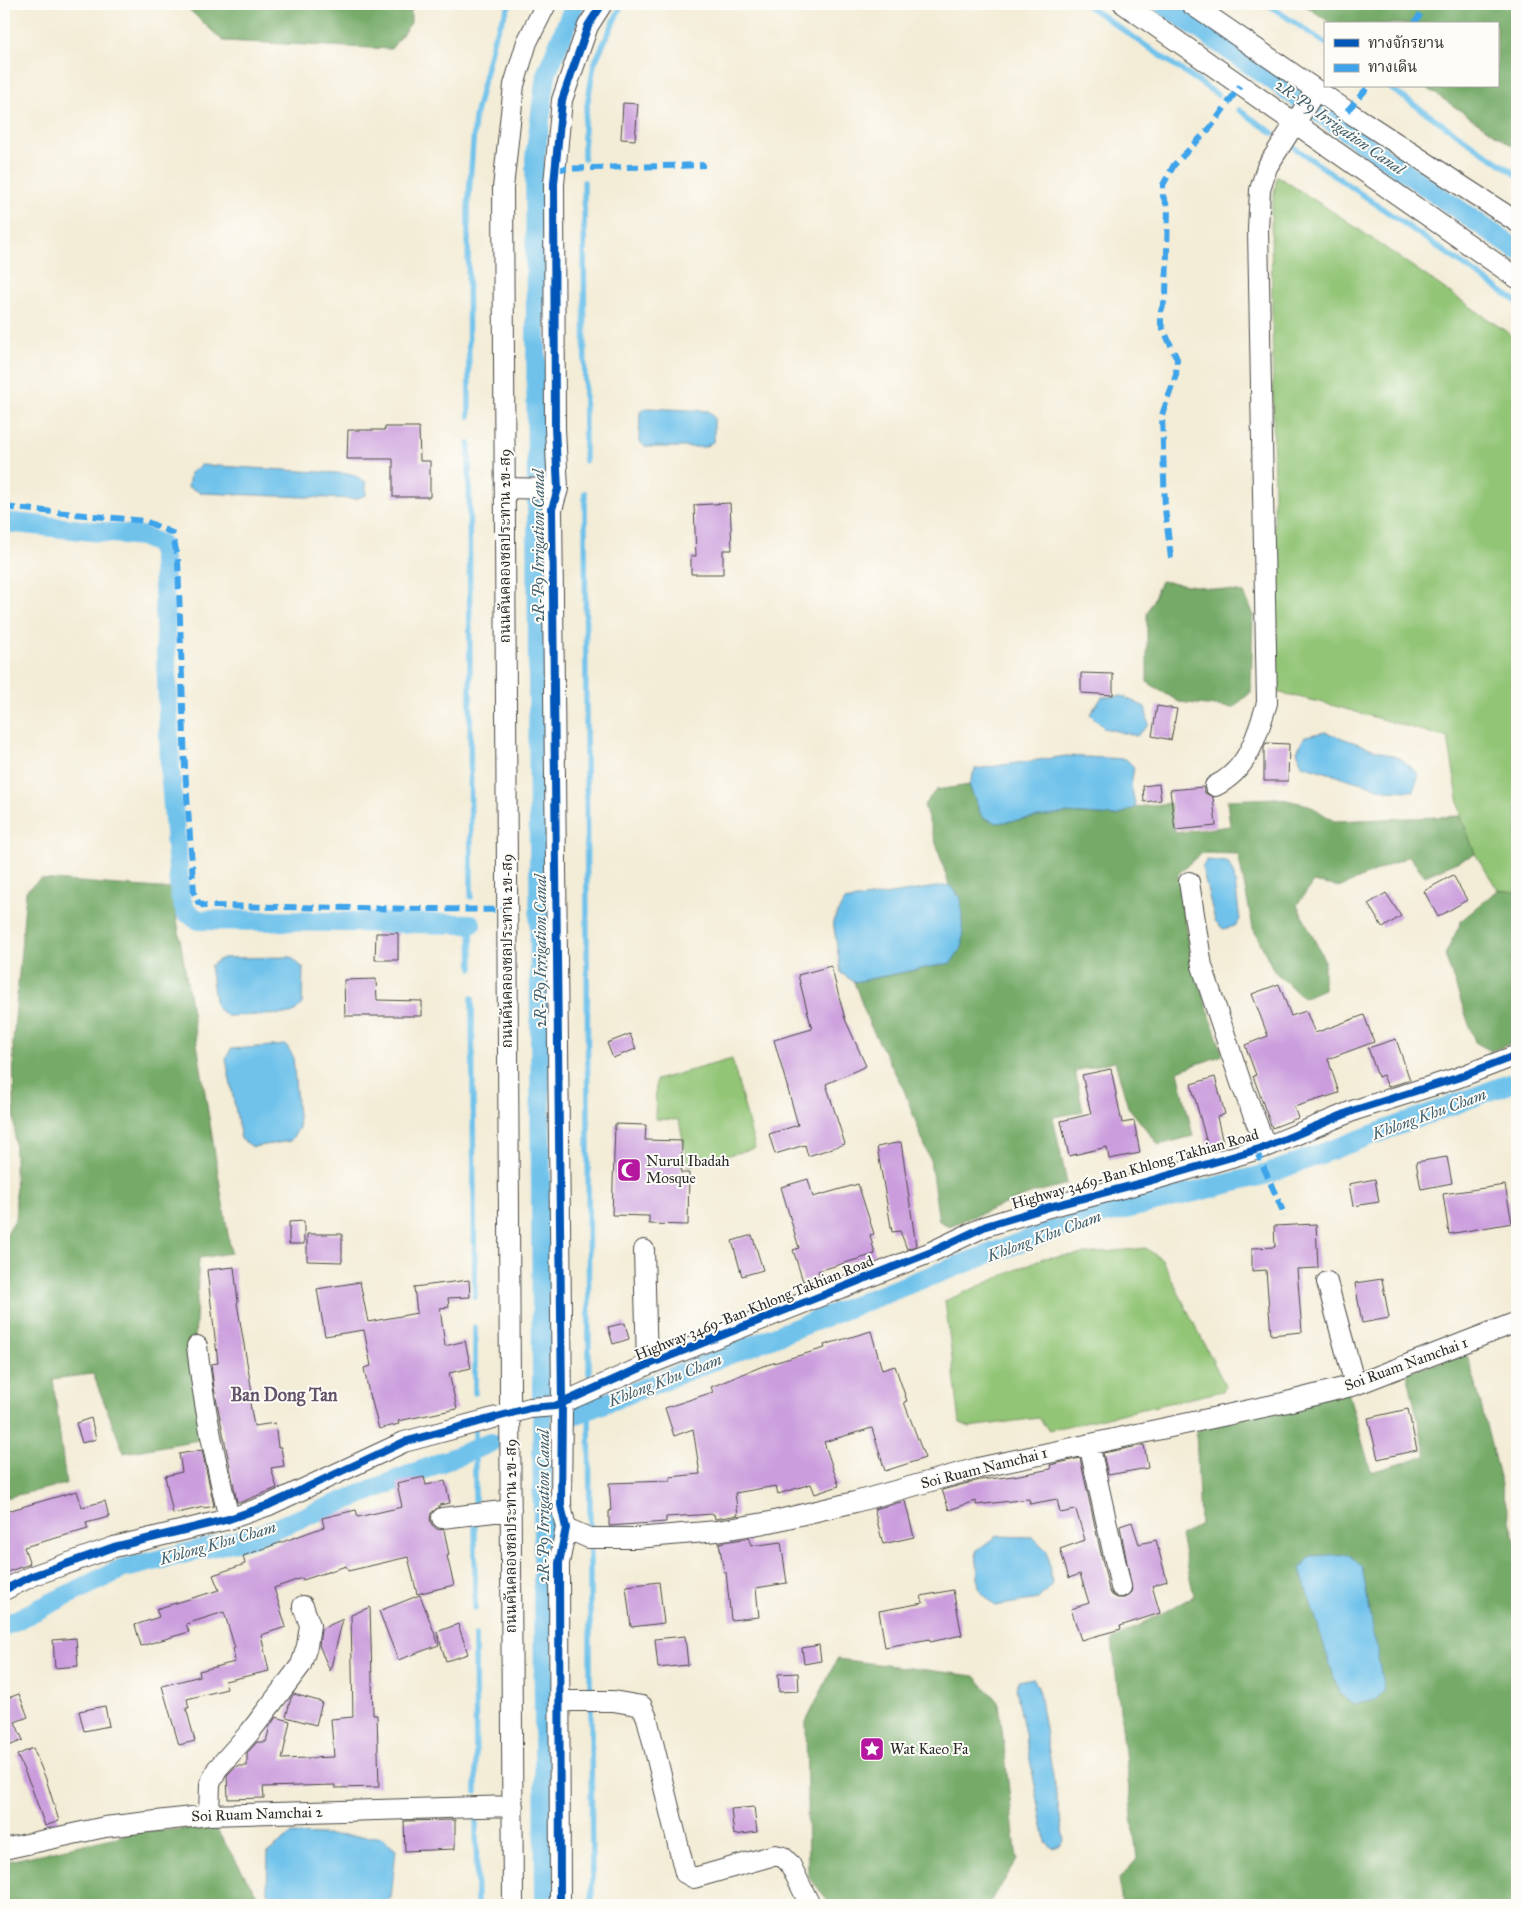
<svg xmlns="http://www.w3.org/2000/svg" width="1521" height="1909" viewBox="0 0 1521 1909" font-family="'IM FELL Great Primer','Noto Serif Thai',serif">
<rect width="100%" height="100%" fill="#fdfcf7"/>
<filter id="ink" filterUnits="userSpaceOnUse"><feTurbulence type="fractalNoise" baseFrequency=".02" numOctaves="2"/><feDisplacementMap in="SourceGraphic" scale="10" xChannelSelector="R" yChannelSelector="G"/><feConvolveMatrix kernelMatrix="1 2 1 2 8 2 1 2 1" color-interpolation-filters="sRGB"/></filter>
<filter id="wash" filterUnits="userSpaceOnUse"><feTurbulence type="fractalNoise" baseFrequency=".0096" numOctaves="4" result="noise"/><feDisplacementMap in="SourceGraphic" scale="20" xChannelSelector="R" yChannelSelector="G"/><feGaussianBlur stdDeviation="1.12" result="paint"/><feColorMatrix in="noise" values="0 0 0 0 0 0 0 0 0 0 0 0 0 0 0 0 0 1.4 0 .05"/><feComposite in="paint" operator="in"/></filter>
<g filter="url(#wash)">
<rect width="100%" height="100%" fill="#f3ecd6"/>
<path fill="#92c576" stroke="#5e7850" d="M 1277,176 L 1341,217 L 1517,339 L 1517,892 L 1498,890 L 1475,854 L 1461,816 L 1448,738 L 1324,703 L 1276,692 L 1271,213 Z
M 732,1059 L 755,1148 L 688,1166 L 679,1120 L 655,1119 L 656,1080 Z
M 1146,1248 L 1162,1260 L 1225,1385 L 1223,1391 L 1049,1430 L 1038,1418 L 970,1427 L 960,1423 L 945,1301 L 1043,1258 Z"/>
<path fill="#75aa67" stroke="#506a49" d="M 183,4 L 411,4 L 411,23 L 391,49 L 223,41 Z
M 1303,4 L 1517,4 L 1517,149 L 1424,86 L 1497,86 L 1497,24 L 1332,24 Z
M 1161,581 L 1244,593 L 1253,613 L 1251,692 L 1233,708 L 1179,702 L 1147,682 L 1147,614 Z
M 969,785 L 982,817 L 997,823 L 1067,813 L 1117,816 L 1136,807 L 1170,803 L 1175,833 L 1230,826 L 1227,800 L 1277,798 L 1309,805 L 1334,821 L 1461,816 L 1475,854 L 1425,876 L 1409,856 L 1341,887 L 1313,882 L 1297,905 L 1324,959 L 1324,989 L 1303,998 L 1274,971 L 1253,928 L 1238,854 L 1201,853 L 1178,874 L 1192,962 L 1223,1055 L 1178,1071 L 1193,1136 L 1159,1145 L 1128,1107 L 1115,1061 L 1075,1071 L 1083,1112 L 1053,1117 L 1067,1184 L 1033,1193 L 949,1226 L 939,1221 L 930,1160 L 904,1090 L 869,1023 L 854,982 L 951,963 L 961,898 L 949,885 L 924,805 L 936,790 Z
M 40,879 L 172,889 L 231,1253 L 199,1258 L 194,1361 L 204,1439 L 124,1453 L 93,1374 L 53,1379 L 66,1484 L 4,1498 L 4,1238 L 16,1218 L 13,1043 L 26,891 Z
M 1498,890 L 1517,892 L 1517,1041 L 1491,1051 L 1475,1042 L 1445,955 L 1462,920 Z
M 1467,1355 L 1476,1385 L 1517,1548 L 1517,1905 L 1122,1905 L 1119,1879 L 1137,1859 L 1112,1640 L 1194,1596 L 1181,1536 L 1200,1524 L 1196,1431 L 1347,1388 L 1371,1472 L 1426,1456 L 1407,1372 Z
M 837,1659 L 975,1676 L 999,1703 L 1017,1860 L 989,1905 L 832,1905 L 808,1876 L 806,1722 Z
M 215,1827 L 263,1905 L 4,1905 L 4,1862 L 139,1832 Z"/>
<path fill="#6fc2eb" stroke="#4d768b" d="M 647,408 L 709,411 L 714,418 L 714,441 L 705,447 L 645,447 L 639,441 L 640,412 Z
M 201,465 L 352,474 L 366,482 L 366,495 L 355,499 L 202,493 L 188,487 L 190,473 Z
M 1122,696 L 1145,707 L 1149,725 L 1137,736 L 1104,728 L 1090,714 L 1102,697 Z
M 1325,732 L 1401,759 L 1419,775 L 1413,791 L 1385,790 L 1302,765 L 1297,751 L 1305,736 Z
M 1066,756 L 1126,759 L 1134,767 L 1131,786 L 1136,807 L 1117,816 L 1067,813 L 997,823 L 982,817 L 969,785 L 975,769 Z
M 1207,860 L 1228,862 L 1234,875 L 1240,920 L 1235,926 L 1223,929 L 1215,921 L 1202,867 Z
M 949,885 L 961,898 L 963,945 L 951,963 L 854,982 L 841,973 L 833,921 L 844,901 Z
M 291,957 L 303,968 L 302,1004 L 292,1014 L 227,1016 L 216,1007 L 210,966 L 222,958 Z
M 286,1045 L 293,1056 L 299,1128 L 290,1141 L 253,1147 L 241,1139 L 226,1059 L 231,1049 Z
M 996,1536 L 1033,1537 L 1047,1551 L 1052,1584 L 1038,1599 L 995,1606 L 979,1590 L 976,1551 Z
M 1348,1554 L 1362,1567 L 1384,1691 L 1375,1700 L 1353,1705 L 1339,1693 L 1300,1569 L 1311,1556 Z
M 1033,1678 L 1038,1687 L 1064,1841 L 1060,1846 L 1053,1848 L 1046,1842 L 1016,1688 L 1019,1681 Z
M 292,1834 L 381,1837 L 396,1849 L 391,1898 L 377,1905 L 282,1905 L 267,1892 L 268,1852 Z"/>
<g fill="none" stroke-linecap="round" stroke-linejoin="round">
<path stroke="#6fc2eb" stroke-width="5.5" d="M 1085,4 L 1218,95
M 1267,4 L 1325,43
M 1387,86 L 1517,175
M 1239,110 L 1273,133
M 1295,148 L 1517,302
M 584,159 L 584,124 L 594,64 L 622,4
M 584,182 L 585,461
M 469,416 L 468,208 L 475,117 L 494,37 L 510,4
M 469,444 L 471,897
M 585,493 L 589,1374
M 471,922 L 472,968
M 472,998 L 475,1297
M 475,1393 L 475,1327
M 589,1395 L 590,1528
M 475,1430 L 475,1504
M 475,1522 L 475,1608
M 590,1544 L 590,1693
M 475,1635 L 476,1792
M 591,1707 L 592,1905
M 476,1818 L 477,1905"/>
<path stroke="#6fc2eb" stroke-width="20" d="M 1163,4 L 1517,250
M 4,522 L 141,536 L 160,544 L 163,561 L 170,769 L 180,896 L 186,912 L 199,920 L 471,924
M 577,1414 L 917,1281 L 1081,1220 L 1267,1174 L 1517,1081
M 4,1626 L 121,1569 L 256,1536 L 490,1443
M 545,1905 L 535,158 L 546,75 L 575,4"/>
</g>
<g id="blocks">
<path fill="#cb9ddd" d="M 623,103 L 638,104 L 635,140 L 621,139 Z
M 385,427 L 419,427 L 420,461 L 430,461 L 430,497 L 393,497 L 393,459 L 347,459 L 348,430 L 385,430 Z
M 730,503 L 732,550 L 723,550 L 723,574 L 691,574 L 691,556 L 696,556 L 694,505 Z
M 1081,673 L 1113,674 L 1113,695 L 1081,693 Z
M 1157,706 L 1177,709 L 1171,740 L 1152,736 Z
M 1266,743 L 1289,744 L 1288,781 L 1264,781 L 1264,747 Z
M 1159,784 L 1161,800 L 1144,802 L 1143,786 Z
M 1203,787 L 1205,793 L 1213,797 L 1216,826 L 1175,830 L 1170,790 Z
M 1453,875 L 1467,900 L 1438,917 L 1424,891 Z
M 1386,893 L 1401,916 L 1383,928 L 1368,904 Z
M 376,933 L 398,933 L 398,960 L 375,960 Z
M 831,966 L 845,1019 L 866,1066 L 826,1084 L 845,1144 L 808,1156 L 805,1145 L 775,1154 L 769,1134 L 798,1125 L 774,1040 L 812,1029 L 798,975 Z
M 376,979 L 377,1000 L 422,1001 L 422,1016 L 345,1016 L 344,980 Z
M 1279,984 L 1291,1016 L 1306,1011 L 1315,1033 L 1364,1015 L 1374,1042 L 1328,1059 L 1339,1093 L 1294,1107 L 1298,1118 L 1272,1128 L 1253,1076 L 1256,1075 L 1245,1045 L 1268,1036 L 1252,994 Z
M 630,1034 L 636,1049 L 613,1058 L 607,1043 Z
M 1396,1039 L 1410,1080 L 1388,1087 L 1383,1075 L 1378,1077 L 1368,1048 Z
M 1111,1069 L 1122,1123 L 1134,1121 L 1140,1153 L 1109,1159 L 1107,1147 L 1069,1156 L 1061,1121 L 1091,1114 L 1082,1075 Z
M 1215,1077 L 1225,1114 L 1217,1117 L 1223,1143 L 1208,1147 L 1191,1084 Z
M 615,1124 L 646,1125 L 645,1140 L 682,1141 L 681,1173 L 689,1173 L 688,1225 L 649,1224 L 649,1216 L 612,1215 Z
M 901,1142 L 916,1246 L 907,1249 L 900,1231 L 892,1232 L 877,1147 Z
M 1447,1157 L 1452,1183 L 1421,1189 L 1416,1162 Z
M 808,1179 L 813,1197 L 858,1184 L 874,1234 L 870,1235 L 875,1254 L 818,1271 L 820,1276 L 803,1281 L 793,1250 L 799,1248 L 781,1187 Z
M 1375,1179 L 1379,1202 L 1353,1206 L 1349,1184 Z
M 1505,1185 L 1512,1223 L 1449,1234 L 1443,1194 Z
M 304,1221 L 304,1244 L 289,1244 L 289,1222 Z
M 1316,1224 L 1318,1268 L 1297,1269 L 1302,1332 L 1271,1335 L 1266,1270 L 1252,1271 L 1252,1248 L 1275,1247 L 1274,1226 Z
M 307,1234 L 342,1234 L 342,1262 L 307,1261 Z
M 752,1235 L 763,1270 L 742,1276 L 732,1241 Z
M 234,1267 L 238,1302 L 237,1303 L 252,1392 L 248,1392 L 254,1426 L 275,1423 L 278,1447 L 281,1447 L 284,1466 L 271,1468 L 277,1488 L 241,1502 L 237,1502 L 214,1388 L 211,1364 L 218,1363 L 207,1270 Z
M 1382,1279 L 1389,1318 L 1362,1323 L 1355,1283 Z
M 469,1280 L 470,1297 L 448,1298 L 449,1307 L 440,1308 L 445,1346 L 465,1341 L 471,1368 L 449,1373 L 457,1409 L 398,1421 L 399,1424 L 379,1429 L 371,1398 L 370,1399 L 364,1368 L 371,1366 L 364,1330 L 325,1336 L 317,1289 L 360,1282 L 368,1322 L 417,1313 L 414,1287 Z
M 625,1323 L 629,1339 L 613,1344 L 608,1327 Z
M 871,1331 L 882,1370 L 895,1366 L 907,1401 L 904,1402 L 925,1458 L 885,1471 L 872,1428 L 824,1442 L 839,1486 L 815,1494 L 811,1484 L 778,1494 L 776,1486 L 735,1493 L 738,1515 L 715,1519 L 714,1514 L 666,1517 L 666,1522 L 609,1526 L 609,1511 L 611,1511 L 609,1483 L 670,1481 L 670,1477 L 700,1474 L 693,1429 L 674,1436 L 665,1408 L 713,1392 L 711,1387 L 763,1366 L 825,1348 L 824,1345 Z
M 1408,1409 L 1417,1450 L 1378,1459 L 1368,1418 Z
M 91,1418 L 96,1439 L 82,1443 L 76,1423 Z
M 1144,1445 L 1148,1468 L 1108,1475 L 1103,1453 Z
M 202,1450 L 214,1506 L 204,1508 L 204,1507 L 173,1514 L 165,1476 L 182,1472 L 179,1454 Z
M 1080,1458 L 1109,1590 L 1112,1595 L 1117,1598 L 1124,1598 L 1129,1595 L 1132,1590 L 1120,1526 L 1132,1522 L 1139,1544 L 1156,1540 L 1167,1581 L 1152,1586 L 1160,1613 L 1120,1626 L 1121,1629 L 1081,1640 L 1071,1609 L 1089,1603 L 1080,1574 L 1069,1578 L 1060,1549 L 1085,1540 L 1076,1510 L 1060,1513 L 1057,1499 L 1030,1504 L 1029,1499 L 976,1505 L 976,1501 L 949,1510 L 942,1490 L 980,1480 L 1014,1476 L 1051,1469 L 1050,1465 Z
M 424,1477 L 426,1485 L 445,1481 L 450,1503 L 439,1505 L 439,1507 L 431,1513 L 430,1519 L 432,1525 L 437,1529 L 444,1530 L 449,1555 L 447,1556 L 454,1585 L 417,1594 L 408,1557 L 348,1571 L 346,1566 L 303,1580 L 302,1578 L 274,1588 L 286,1627 L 261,1635 L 269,1671 L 225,1681 L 227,1689 L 187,1699 L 189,1708 L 186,1708 L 195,1741 L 179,1745 L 162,1686 L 200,1676 L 199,1671 L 235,1662 L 233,1649 L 235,1648 L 224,1612 L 186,1624 L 189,1632 L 141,1646 L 135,1625 L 159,1617 L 156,1609 L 219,1590 L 213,1575 L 245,1564 L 243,1556 L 324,1527 L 322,1518 L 356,1510 L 358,1517 L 402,1507 L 397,1483 Z
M 77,1491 L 82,1507 L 105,1501 L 109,1517 L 86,1523 L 88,1529 L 24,1547 L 30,1564 L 4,1573 L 4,1512 Z
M 905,1501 L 914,1537 L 883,1544 L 874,1509 Z
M 749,1538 L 751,1546 L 781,1542 L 787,1583 L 756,1588 L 759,1617 L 731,1620 L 726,1572 L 724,1572 L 719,1543 Z
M 659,1582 L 664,1623 L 631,1627 L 626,1586 Z
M 953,1590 L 962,1635 L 930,1642 L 930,1639 L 885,1647 L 879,1611 L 923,1603 L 921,1596 Z
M 420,1595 L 439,1645 L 398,1660 L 379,1611 Z
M 370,1607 L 373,1715 L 377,1715 L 379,1787 L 335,1788 L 335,1785 L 263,1787 L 264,1798 L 228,1799 L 227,1775 L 236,1766 L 247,1766 L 247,1753 L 257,1742 L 266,1742 L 270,1726 L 276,1717 L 290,1721 L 282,1759 L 334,1757 L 331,1719 L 353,1717 L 351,1615 Z
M 343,1619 L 330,1671 L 319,1645 L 321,1629 Z
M 458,1624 L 468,1654 L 446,1661 L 437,1632 Z
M 685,1636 L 688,1665 L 658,1668 L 655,1639 Z
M 76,1638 L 78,1666 L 55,1668 L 53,1640 Z
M 819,1645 L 821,1661 L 804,1664 L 802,1648 Z
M 798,1673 L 799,1691 L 779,1692 L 778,1674 Z
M 19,1694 L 28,1717 L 15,1722 L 23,1740 L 9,1746 L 4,1732 L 4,1696 L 5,1699 Z
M 294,1694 L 322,1702 L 316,1725 L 286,1717 L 291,1698 Z
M 105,1706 L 109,1726 L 84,1731 L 79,1711 Z
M 33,1748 L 46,1779 L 59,1821 L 45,1826 L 31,1786 L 17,1755 Z
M 754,1807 L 757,1832 L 734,1835 L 731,1809 Z
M 455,1820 L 455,1849 L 405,1851 L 404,1821 Z"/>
</g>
</g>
<g filter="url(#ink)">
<use href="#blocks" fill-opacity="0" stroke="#494845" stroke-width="1"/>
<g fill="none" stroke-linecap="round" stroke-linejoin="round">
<defs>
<path id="minor" d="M 1124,4 L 1517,278
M 1191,4 L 1347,111 L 1517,222
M 505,488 L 558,489
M 1215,786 C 1248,770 1257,736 1267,703 L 1258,229 L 1260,190 L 1267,167 L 1316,90
M 1189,882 L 1202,966 L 1241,1083 L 1266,1147
M 644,1250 L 647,1365
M 1327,1282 L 1355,1385
M 197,1346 C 203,1404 216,1462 229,1519
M 1089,1444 L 1121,1587
M 442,1518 L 511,1510
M 566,1528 L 589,1538 L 636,1538 L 717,1531 L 770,1522 L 855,1502 L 978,1468 L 1283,1403 L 1355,1385 L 1517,1322
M 4,1590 L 32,1576 L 114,1547 L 229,1519 L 269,1505 L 404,1442 L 530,1408 L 555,1406 L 562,1403 L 647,1365 L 929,1253 L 986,1226 L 1049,1207 L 1149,1181 L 1266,1147 L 1355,1110 L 1457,1078 L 1517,1055
M 559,1701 L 613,1701 L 642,1706 L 647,1718 L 685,1873 L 694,1878 L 775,1855 L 783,1857 L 790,1864 L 810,1905
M 209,1815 L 210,1784 L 217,1769 L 250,1732 L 301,1665 L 307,1646 L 310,1625 L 303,1606
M 4,1849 L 105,1827 L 209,1815 L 513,1806
M 513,1905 L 503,188 L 514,85 L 527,42 L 546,4
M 560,1905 L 559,1563 L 566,1528 L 561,1505 L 562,1403 L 552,509 L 558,489 L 555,428 L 554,184 L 562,100 L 588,26 L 602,4"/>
</defs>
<use href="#minor" stroke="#494845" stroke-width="22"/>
<use href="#minor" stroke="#fff" stroke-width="20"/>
<path stroke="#3ea3eb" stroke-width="6" stroke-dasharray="12 6" stroke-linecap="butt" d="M 1414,24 L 1427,4
M 1347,111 L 1369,86
M 555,169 L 705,165
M 4,507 L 145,521 L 172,533 L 178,559 L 185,768 L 194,893 L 198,902 L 204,906 L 507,910
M 1171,558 L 1165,509 L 1162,415 L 1176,375 L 1177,359 L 1161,324 L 1161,311 L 1166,297 L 1168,208 L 1163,196 L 1163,185 L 1174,165 L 1211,127 L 1240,86
M 1256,1150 L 1285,1216"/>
<defs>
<path id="cycleway" d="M 4,1590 L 32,1576 L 114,1547 L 229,1519 L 269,1505 L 404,1442 L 530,1408 L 555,1406 L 562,1403 L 647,1365 L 929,1253 L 986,1226 L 1049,1207 L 1149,1181 L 1266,1147 L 1355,1110 L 1457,1078 L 1517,1055
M 560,1905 L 559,1563 L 566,1528 L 561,1505 L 562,1403 L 552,509 L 558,489 L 555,428 L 554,184 L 562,100 L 588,26 L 602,4"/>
</defs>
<use href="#cycleway" stroke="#fdfcf7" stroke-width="11"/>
<use href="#cycleway" stroke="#0057b8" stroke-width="8"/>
</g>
</g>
<defs>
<symbol id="mosque-square" viewBox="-11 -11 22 22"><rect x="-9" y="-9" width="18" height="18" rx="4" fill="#b5179e" stroke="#fdfcf7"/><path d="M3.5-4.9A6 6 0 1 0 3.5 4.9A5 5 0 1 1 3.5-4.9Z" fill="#fff"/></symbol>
<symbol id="sight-square" viewBox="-11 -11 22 22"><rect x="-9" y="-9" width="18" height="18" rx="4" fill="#b5179e" stroke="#fdfcf7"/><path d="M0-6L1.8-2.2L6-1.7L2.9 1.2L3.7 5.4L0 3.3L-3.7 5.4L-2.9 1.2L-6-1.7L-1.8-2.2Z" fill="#fff"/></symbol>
</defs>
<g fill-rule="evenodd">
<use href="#mosque-square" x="615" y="1156" width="28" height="28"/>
<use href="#sight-square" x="858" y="1735" width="28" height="28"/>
</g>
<g text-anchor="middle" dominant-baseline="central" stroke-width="4" stroke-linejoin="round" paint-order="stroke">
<g font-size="15" fill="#2b2b2b" stroke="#fdfcf7">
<text transform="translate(505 546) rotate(-90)">ถนนคันคลองชลประทาน 2ข-ส9</text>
<text transform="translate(507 951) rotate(-90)">ถนนคันคลองชลประทาน 2ข-ส9</text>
<text transform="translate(1135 1169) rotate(-16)">Highway 3469-Ban Khlong Takhian Road</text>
<text transform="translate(754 1308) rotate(-22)">Highway 3469-Ban Khlong Takhian Road</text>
<text transform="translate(1406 1364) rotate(-20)">Soi Ruam Namchai 1</text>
<text transform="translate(984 1468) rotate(-14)">Soi Ruam Namchai 1</text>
<text transform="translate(511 1536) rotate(-90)">ถนนคันคลองชลประทาน 2ข-ส9</text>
<text transform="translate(257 1814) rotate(-2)">Soi Ruam Namchai 2</text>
</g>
<g font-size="15" fill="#2b2b2b" stroke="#fdfcf7" text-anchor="start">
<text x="646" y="1161">Nurul Ibadah<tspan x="646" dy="17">Mosque</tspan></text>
<text x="890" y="1749">Wat Kaeo Fa</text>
</g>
<g font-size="16" font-style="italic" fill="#43606e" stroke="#fdfcf7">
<text transform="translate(1340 127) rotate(35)">2R-P9 Irrigation Canal</text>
<text transform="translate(538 546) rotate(-90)">2R-P9 Irrigation Canal</text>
<text transform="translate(540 951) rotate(-90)">2R-P9 Irrigation Canal</text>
<text transform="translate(1429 1114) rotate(-20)">Khlong Khu Cham</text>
<text transform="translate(1044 1236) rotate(-20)">Khlong Khu Cham</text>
<text transform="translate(665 1380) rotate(-21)">Khlong Khu Cham</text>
<text transform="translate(543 1506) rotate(-90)">2R-P9 Irrigation Canal</text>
<text transform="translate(218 1543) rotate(-16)">Khlong Khu Cham</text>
</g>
<g font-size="18" font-weight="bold" fill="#635369" stroke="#fdfcf7">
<text x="284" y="1395">Ban Dong Tan</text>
</g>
</g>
<rect width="1521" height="1909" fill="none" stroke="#fdfcf7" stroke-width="20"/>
<rect x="1324" y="22" width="175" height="65" fill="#fdfcf7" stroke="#a9a8a5"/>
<rect x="1334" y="39" width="25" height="8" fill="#0057b8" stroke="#a9a8a5"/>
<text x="1368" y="48" font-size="15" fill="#2b2b2b">ทางจักรยาน</text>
<rect x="1334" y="64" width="25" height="8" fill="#3ea3eb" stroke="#a9a8a5"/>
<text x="1368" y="72" font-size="15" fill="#2b2b2b">ทางเดิน</text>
</svg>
